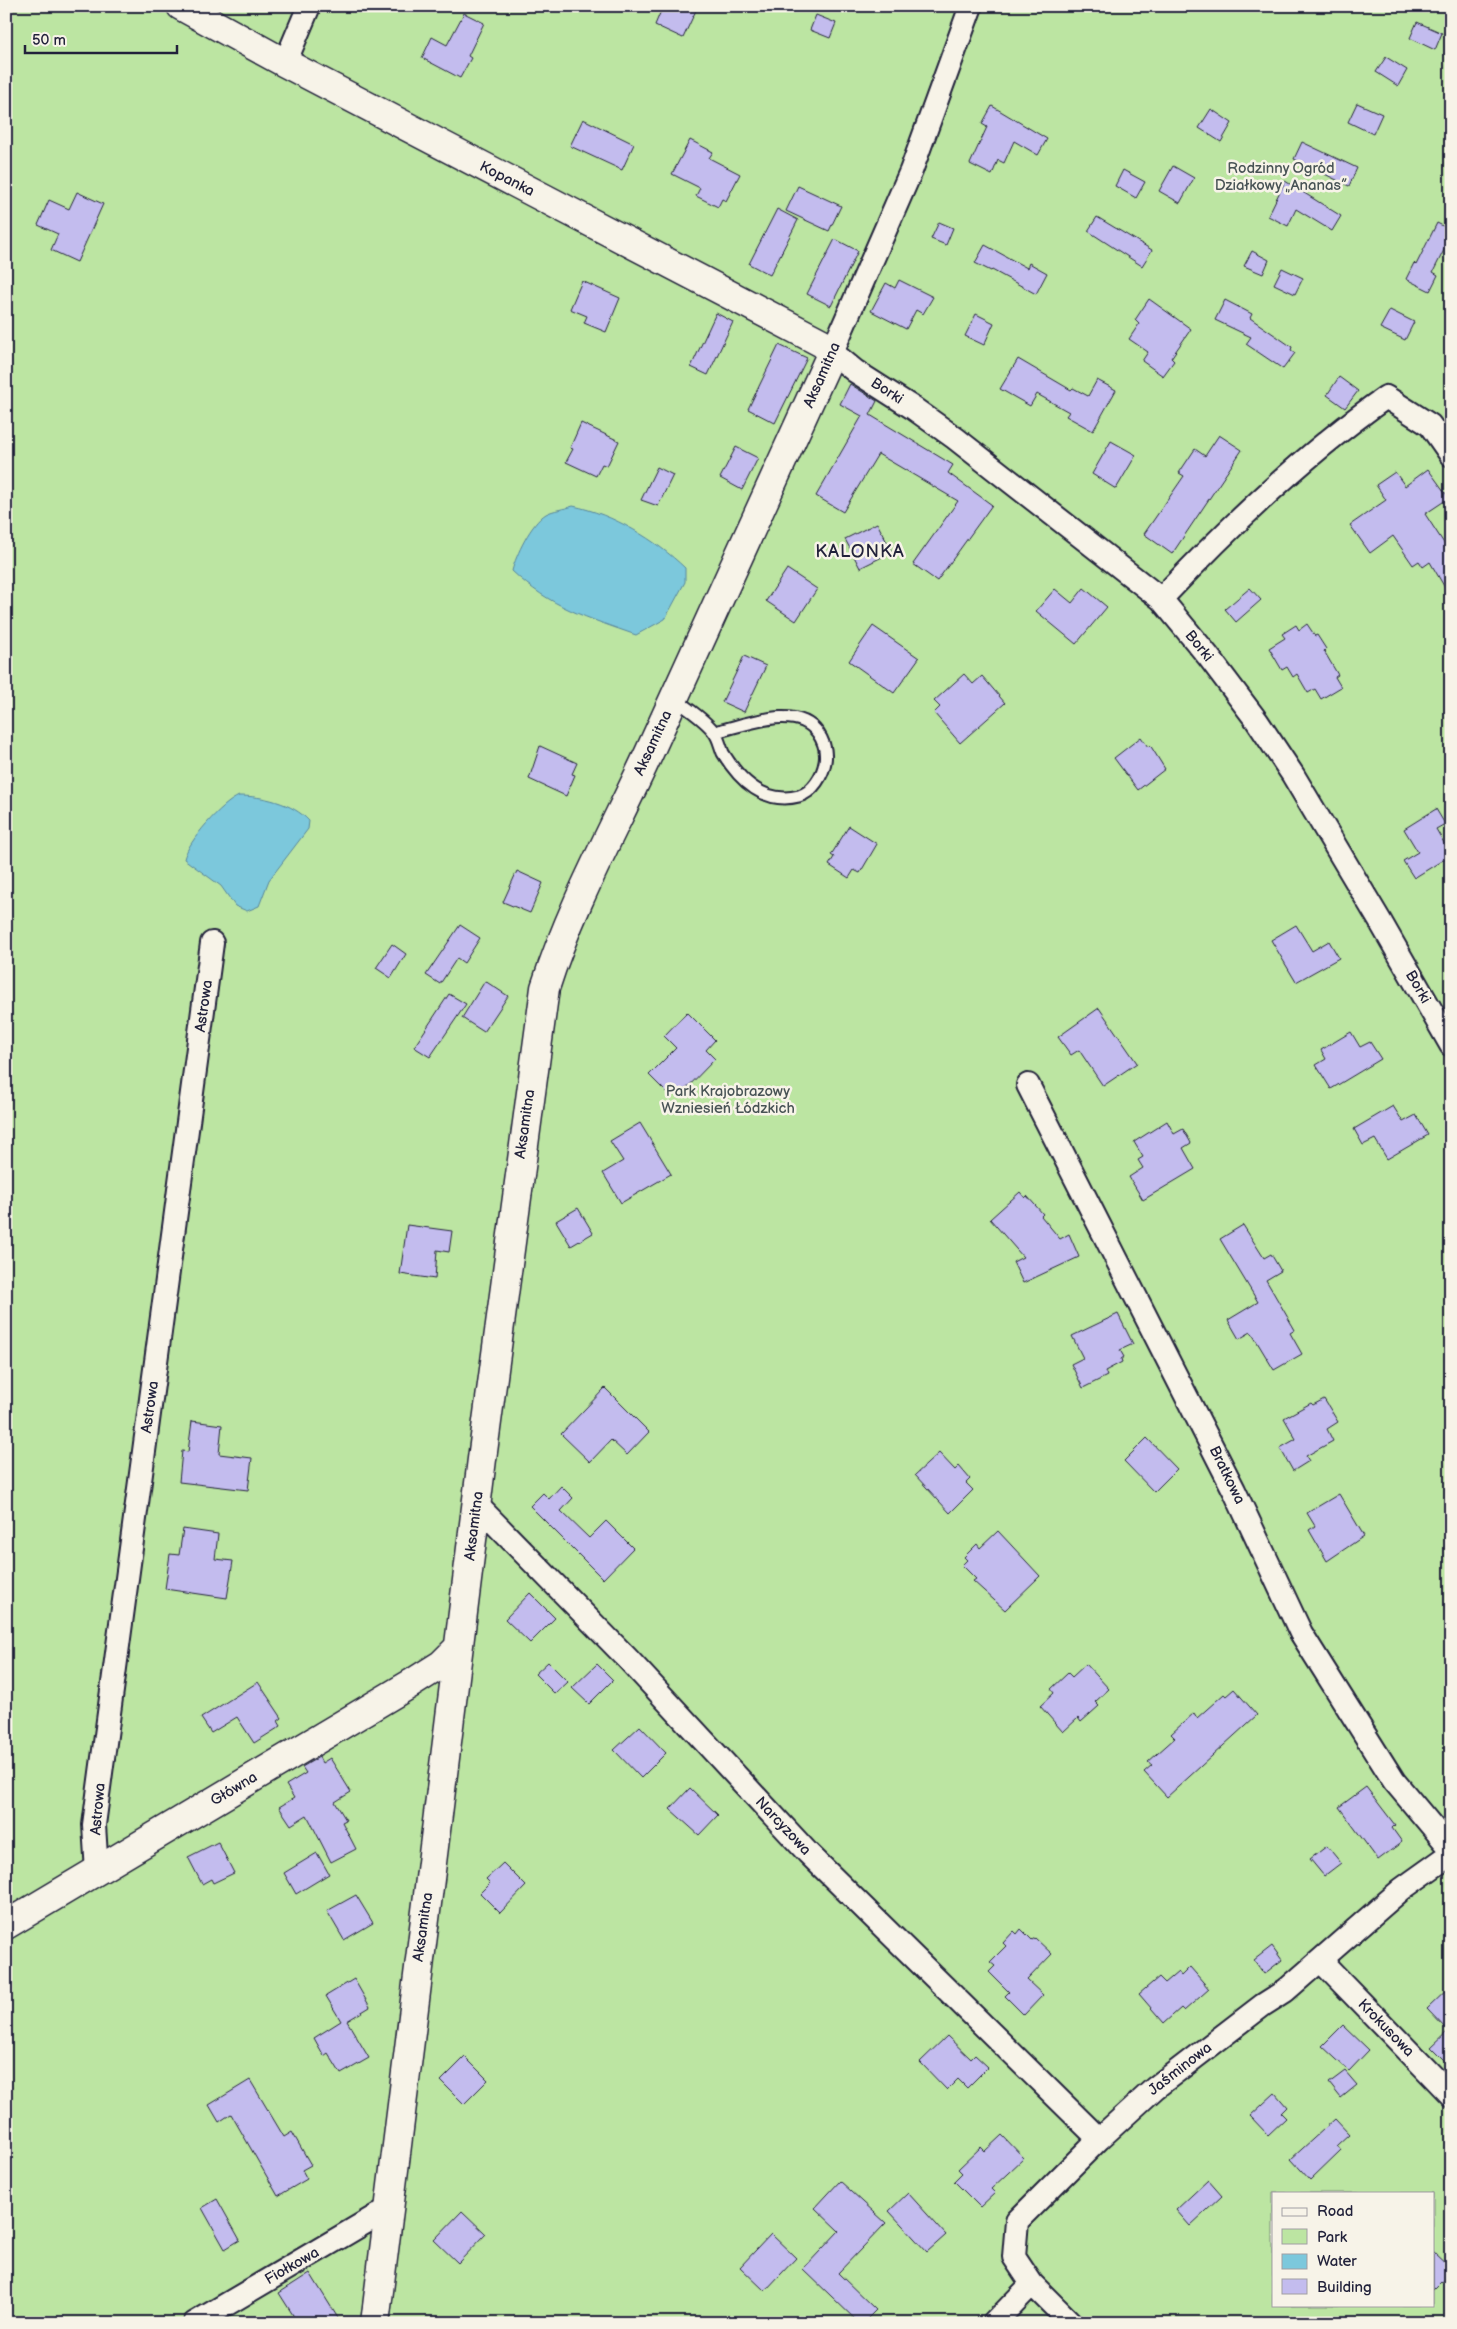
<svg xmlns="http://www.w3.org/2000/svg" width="1457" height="2329" viewBox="0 0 1457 2329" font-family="'Balsamiq Sans',sans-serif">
<rect width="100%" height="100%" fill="#f7f3e8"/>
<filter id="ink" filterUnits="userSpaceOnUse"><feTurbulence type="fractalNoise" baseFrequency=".02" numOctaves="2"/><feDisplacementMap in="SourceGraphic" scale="10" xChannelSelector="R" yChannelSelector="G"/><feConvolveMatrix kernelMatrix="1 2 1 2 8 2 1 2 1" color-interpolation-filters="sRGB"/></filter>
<g filter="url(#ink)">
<path fill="#bce5a2" stroke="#6f846e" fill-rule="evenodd" d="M 6,6 L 1451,6 L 1451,2323 L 6,2323 ZM 1273,2193 L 1433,2193 L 1433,2305 L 1273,2305 Z"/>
<path fill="#7cc8dc" stroke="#58869c" d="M 573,506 C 613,514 656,540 685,568 L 685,582 L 665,619 L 636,635 C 588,618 550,607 512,571 C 516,555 531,523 546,514 C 553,510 565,509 573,506 Z
M 239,796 C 262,796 293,803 309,821 L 308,829 L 269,880 L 259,906 L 247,911 L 235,906 L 221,886 L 184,859 C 188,841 222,803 239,796 Z"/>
<path fill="#c3bcee" stroke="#22223b" d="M 663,6 L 698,6 L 683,38 L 655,25 Z
M 464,13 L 484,23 L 468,56 L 471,58 L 460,78 L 422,58 L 432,37 L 447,45 Z
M 816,15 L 836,23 L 830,38 L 810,30 Z
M 1417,22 L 1442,33 L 1435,50 L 1410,38 Z
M 1386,57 L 1407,70 L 1398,86 L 1376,72 Z
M 1357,103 L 1382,114 L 1373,134 L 1348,122 Z
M 992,106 L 1047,139 L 1038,155 L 1014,141 L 1004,163 L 998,160 L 992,175 L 970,164 L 987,127 L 982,124 Z
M 1211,109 L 1232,123 L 1221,142 L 1199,128 Z
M 583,119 L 634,144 L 622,170 L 570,146 Z
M 690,140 L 713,152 L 709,158 L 740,174 L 726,201 L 722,199 L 718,207 L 696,196 L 700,188 L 672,174 Z
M 1302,142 L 1357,168 L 1349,186 L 1294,159 Z
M 1173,166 L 1194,178 L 1180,203 L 1159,191 Z
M 1123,170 L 1145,182 L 1136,198 L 1115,186 Z
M 1285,181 L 1341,216 L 1332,231 L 1296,209 L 1288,226 L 1268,216 Z
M 798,186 L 841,206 L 829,231 L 786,211 Z
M 77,192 L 103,204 L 77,262 L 51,250 L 58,234 L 38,225 L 49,200 L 69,209 Z
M 777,209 L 798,220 L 770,275 L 749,264 Z
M 1097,217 L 1152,250 L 1142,266 L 1088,231 Z
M 939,222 L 953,228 L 946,245 L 931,239 Z
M 1437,223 L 1451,230 L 1451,236 L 1433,272 L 1438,275 L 1430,291 L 1406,279 L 1414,263 L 1416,265 Z
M 835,239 L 858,251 L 831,306 L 807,294 Z
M 985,245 L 1027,268 L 1029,263 L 1047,273 L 1036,294 L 992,270 L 991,271 L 975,263 Z
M 1252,251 L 1269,260 L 1263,274 L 1244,266 Z
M 1282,268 L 1303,278 L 1295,294 L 1274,284 Z
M 899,280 L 933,297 L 923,314 L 916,310 L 906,329 L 871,311 L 886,283 L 895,288 Z
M 582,281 L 620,298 L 606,332 L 584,323 L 587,316 L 570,309 Z
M 1149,299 L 1191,329 L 1171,358 L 1174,361 L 1163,376 L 1142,361 L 1148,352 L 1129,339 L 1139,324 L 1135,320 Z
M 1225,300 L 1252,314 L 1250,318 L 1292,347 L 1291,350 L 1295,353 L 1283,369 L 1246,344 L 1251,337 L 1215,320 Z
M 1390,310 L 1414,322 L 1405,340 L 1380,328 Z
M 716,313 L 733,322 L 708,375 L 691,367 Z
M 976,314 L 994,323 L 984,345 L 965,336 Z
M 779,345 L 807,358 L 775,423 L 748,409 Z
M 1018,359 L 1071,390 L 1073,388 L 1088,396 L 1097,380 L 1116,390 L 1093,431 L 1066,416 L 1069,412 L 1037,394 L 1030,406 L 1000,389 Z
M 1339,377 L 1358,391 L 1345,408 L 1327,395 Z
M 850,384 L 877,401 L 870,415 L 953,465 L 948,473 L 992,505 L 937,581 L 913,564 L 958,501 L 878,454 L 843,512 L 816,496 L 862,416 L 840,404 Z
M 581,423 L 619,441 L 607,466 L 602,464 L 596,476 L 566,462 L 573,449 L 570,448 Z
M 1219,435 L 1242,450 L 1172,554 L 1144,534 L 1184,476 L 1179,473 L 1195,449 L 1205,456 Z
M 1111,441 L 1136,455 L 1116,489 L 1092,474 Z
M 736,447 L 758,458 L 742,490 L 720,478 Z
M 657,467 L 673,475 L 658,506 L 641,500 Z
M 1428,469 L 1449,498 L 1425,514 L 1451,554 L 1451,598 L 1430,562 L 1423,567 L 1419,561 L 1413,565 L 1393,536 L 1370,553 L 1350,525 L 1386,500 L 1376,485 L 1395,472 L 1405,486 Z
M 877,523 L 892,552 L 860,568 L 845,539 Z
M 787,569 L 817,589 L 796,621 L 766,601 Z
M 1084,588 L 1107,607 L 1076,644 L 1036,611 L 1055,589 L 1072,603 Z
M 1250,588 L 1261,600 L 1236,622 L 1225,609 Z
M 1307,624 L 1315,636 L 1317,635 L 1326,649 L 1324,651 L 1338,675 L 1335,677 L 1341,687 L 1321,699 L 1315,689 L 1308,693 L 1297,674 L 1293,677 L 1287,667 L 1282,670 L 1269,648 L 1285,638 L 1282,634 L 1296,625 L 1299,630 Z
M 873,626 L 919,658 L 894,693 L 849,661 Z
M 744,656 L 766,666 L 744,712 L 722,702 Z
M 964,674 L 973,684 L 982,676 L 1005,703 L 960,743 L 934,713 L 940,707 L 934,701 Z
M 1141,737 L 1148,747 L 1150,745 L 1165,769 L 1138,790 L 1114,758 Z
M 540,746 L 577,763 L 572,774 L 575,775 L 566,796 L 529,779 Z
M 1436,809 L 1445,824 L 1436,829 L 1451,855 L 1414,878 L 1403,861 L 1418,852 L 1404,829 Z
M 849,826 L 877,844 L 860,873 L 854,870 L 849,878 L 829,865 L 834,857 L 831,855 Z
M 517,871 L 543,883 L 530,913 L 503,902 Z
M 460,925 L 480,938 L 464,963 L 457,958 L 440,984 L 426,975 Z
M 1296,925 L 1312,951 L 1329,941 L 1339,958 L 1296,982 L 1271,940 Z
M 392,944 L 406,954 L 391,978 L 376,968 Z
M 485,981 L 508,996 L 484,1032 L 462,1018 Z
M 449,994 L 466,1004 L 430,1057 L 414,1047 Z
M 1099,1008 L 1137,1063 L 1103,1086 L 1079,1050 L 1071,1055 L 1058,1037 Z
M 687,1012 L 715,1040 L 706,1050 L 715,1059 L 680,1095 L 672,1087 L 667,1093 L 649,1075 L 676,1048 L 664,1036 Z
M 1351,1032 L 1360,1047 L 1370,1042 L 1381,1059 L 1331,1089 L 1316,1065 L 1326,1059 L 1321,1050 Z
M 1393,1106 L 1403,1122 L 1416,1115 L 1428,1135 L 1387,1159 L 1375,1139 L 1363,1145 L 1354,1129 Z
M 1167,1121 L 1174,1134 L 1183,1129 L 1191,1143 L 1183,1148 L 1195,1169 L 1143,1200 L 1129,1177 L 1143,1168 L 1138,1160 L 1143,1157 L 1134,1142 Z
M 640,1123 L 671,1174 L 621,1203 L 603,1173 L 623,1161 L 610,1141 Z
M 1020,1192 L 1025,1198 L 1027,1196 L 1043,1214 L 1041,1216 L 1060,1239 L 1069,1234 L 1079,1257 L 1023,1283 L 1013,1262 L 1023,1257 L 990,1219 Z
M 578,1208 L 593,1233 L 571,1246 L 556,1221 Z
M 407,1225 L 452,1231 L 449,1252 L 437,1250 L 435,1279 L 400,1274 Z
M 1243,1225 L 1264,1258 L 1271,1254 L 1281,1271 L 1266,1280 L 1295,1330 L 1290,1333 L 1302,1354 L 1274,1370 L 1251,1332 L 1239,1339 L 1228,1320 L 1258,1302 L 1220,1239 Z
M 1118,1314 L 1133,1344 L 1120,1350 L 1124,1357 L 1121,1359 L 1122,1362 L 1105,1371 L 1107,1376 L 1083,1388 L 1071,1364 L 1083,1358 L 1072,1336 Z
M 605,1388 L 649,1432 L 627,1455 L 611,1440 L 590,1462 L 561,1434 Z
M 1324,1399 L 1338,1422 L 1327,1429 L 1333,1441 L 1306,1456 L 1309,1461 L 1293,1471 L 1280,1448 L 1296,1439 L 1284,1418 L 1311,1403 L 1313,1405 Z
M 192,1421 L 222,1425 L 219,1454 L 252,1458 L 248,1490 L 179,1482 L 182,1451 L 188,1452 Z
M 1147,1438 L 1177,1469 L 1154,1492 L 1124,1461 Z
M 939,1453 L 955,1470 L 959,1466 L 970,1479 L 966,1483 L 973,1490 L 950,1513 L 915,1475 Z
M 561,1486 L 573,1498 L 561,1511 L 589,1538 L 606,1521 L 633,1548 L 603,1579 L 530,1506 L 543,1493 L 549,1499 Z
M 1339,1494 L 1364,1536 L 1327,1561 L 1309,1530 L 1315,1526 L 1307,1513 Z
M 183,1529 L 218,1534 L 215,1559 L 233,1561 L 227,1598 L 165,1589 L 170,1554 L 179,1555 Z
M 998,1531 L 1040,1576 L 1005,1610 L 973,1581 L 976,1579 L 962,1565 L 967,1560 L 964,1557 L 977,1544 L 980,1548 Z
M 530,1593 L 555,1618 L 530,1643 L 505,1619 Z
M 548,1662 L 568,1682 L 555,1694 L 535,1674 Z
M 597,1664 L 613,1680 L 589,1704 L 572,1688 Z
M 1086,1664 L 1109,1689 L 1095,1702 L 1099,1706 L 1081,1722 L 1078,1718 L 1063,1732 L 1040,1706 L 1054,1693 L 1051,1689 L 1068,1673 L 1072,1677 Z
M 258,1682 L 282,1718 L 278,1721 L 281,1726 L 254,1743 L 237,1717 L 211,1733 L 201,1718 Z
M 1234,1689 L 1257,1715 L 1167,1797 L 1144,1772 L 1152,1765 L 1148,1762 L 1175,1738 L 1171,1734 L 1194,1713 L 1197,1718 L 1224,1694 L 1226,1696 Z
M 640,1726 L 666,1753 L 641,1778 L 614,1750 Z
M 319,1757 L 322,1763 L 330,1758 L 351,1792 L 335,1802 L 346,1820 L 342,1822 L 356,1849 L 331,1862 L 307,1815 L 291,1825 L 279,1807 L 294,1798 L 286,1785 L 306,1773 L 302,1767 Z
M 1366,1787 L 1395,1825 L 1392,1828 L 1402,1842 L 1378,1860 L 1339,1807 Z
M 690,1788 L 718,1815 L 699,1835 L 670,1809 Z
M 218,1842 L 234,1873 L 213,1883 L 211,1879 L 202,1884 L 188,1857 Z
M 1327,1846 L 1341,1863 L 1324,1876 L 1310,1859 Z
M 317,1853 L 329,1874 L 296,1894 L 284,1873 Z
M 503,1863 L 526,1886 L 500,1913 L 480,1893 L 490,1883 L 486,1879 Z
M 356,1895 L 373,1923 L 344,1940 L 327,1911 Z
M 1021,1929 L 1032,1940 L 1035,1938 L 1052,1954 L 1027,1980 L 1043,1995 L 1024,2015 L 1005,1996 L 1009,1992 L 989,1972 L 995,1966 L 990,1962 L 1006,1946 L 1003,1943 L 1014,1931 L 1017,1934 Z
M 1272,1946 L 1282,1960 L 1264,1974 L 1254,1960 Z
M 1190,1967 L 1209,1989 L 1184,2011 L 1181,2008 L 1164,2023 L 1139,1994 L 1159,1977 L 1165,1983 L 1178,1972 L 1181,1976 Z
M 354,1979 L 370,2007 L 347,2021 L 369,2058 L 341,2074 L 328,2053 L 324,2056 L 314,2038 L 341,2021 L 326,1996 Z
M 1451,1986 L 1451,2067 L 1431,2047 L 1448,2031 L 1427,2009 Z
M 1343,2025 L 1369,2050 L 1349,2071 L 1322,2046 Z
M 947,2036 L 971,2059 L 975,2055 L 988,2067 L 967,2088 L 958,2079 L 947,2090 L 920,2062 Z
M 465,2057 L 488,2080 L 464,2104 L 441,2081 Z
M 1345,2071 L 1357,2085 L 1341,2098 L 1329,2083 Z
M 250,2080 L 284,2137 L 292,2132 L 311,2165 L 302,2170 L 307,2179 L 278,2196 L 231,2114 L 219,2122 L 209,2105 Z
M 1275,2093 L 1287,2107 L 1281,2113 L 1286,2118 L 1268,2135 L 1250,2116 Z
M 1335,2119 L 1349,2134 L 1337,2145 L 1341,2150 L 1310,2180 L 1291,2159 Z
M 1002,2135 L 1024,2158 L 991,2189 L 995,2193 L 980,2207 L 954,2181 L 962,2173 L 958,2169 L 981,2147 L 985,2151 Z
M 1208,2180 L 1222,2196 L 1190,2226 L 1176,2210 Z
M 840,2181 L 886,2223 L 838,2273 L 876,2310 L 863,2323 L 859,2323 L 803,2269 L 839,2231 L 815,2208 Z
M 908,2193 L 946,2235 L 927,2252 L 889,2211 Z
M 217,2199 L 240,2240 L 225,2249 L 202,2208 Z
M 462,2211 L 486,2234 L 458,2263 L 434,2240 Z
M 771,2234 L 796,2258 L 765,2291 L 740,2267 Z
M 1433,2252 L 1451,2269 L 1451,2272 L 1433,2290 Z
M 310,2273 L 341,2323 L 298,2323 L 279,2293 Z"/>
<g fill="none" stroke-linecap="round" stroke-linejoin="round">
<defs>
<path id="lane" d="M 674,698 C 686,708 705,719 714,732 C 719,738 720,746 723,753 C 740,781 765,805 799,796 C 813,792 823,775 825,762 C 827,751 824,742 818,733 C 796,702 744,726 714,732"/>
<path id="street" d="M 971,6 L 911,171 L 832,352 L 855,371 L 913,408 L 955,438 L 1161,599 L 1208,656 L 1257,721 L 1293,775 L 1380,921 L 1451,1045
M 285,63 L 309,6
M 1161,599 C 1228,528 1306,453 1386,397 L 1430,425 L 1451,455
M 1028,1085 L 1234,1490 L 1301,1633 L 1394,1781 L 1451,1849
M 476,1504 L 627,1658 L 808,1853 L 1099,2139
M 97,1872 L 94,1825 L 212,943
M 1321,1961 L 1451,2095
M 195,2323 L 388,2209
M 994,2323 L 1032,2284
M 1071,2323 L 1032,2284 L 1014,2257 L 1017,2221 L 1099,2139 L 1155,2088 L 1263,2005 L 1285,1991 L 1402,1889 L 1451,1854"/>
<path id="secondary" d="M 181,6 L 285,63 L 803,333 L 824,344 L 832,352 C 771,486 710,620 649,753 C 613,831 571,906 545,988 L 482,1459 L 375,2323
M 6,1925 L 412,1683 L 442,1664 L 458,1648"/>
</defs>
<use href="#lane" stroke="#22223b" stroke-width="15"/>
<use href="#street" stroke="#22223b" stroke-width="26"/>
<use href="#secondary" stroke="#22223b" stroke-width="31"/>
<use href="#lane" stroke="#f7f3e8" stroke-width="11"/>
<use href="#street" stroke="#f7f3e8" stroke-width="22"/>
<use href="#secondary" stroke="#f7f3e8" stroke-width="28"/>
</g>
</g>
<g text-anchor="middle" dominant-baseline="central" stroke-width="5" stroke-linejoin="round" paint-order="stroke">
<g font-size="15" fill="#485355" stroke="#f7f3e8">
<text x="1281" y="168">Rodzinny Ogród<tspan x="1281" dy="17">Działkowy „Ananas”</tspan></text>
<text x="728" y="1091">Park Krajobrazowy<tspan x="728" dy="17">Wzniesień Łódzkich</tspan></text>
</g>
<g font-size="15" fill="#22223b" stroke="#f7f3e8">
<text transform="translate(507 179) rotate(27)">Kopanka</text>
<text transform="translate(822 375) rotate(-66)">Aksamitna</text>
<text transform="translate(887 391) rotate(33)">Borki</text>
<text transform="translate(1199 646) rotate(51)">Borki</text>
<text transform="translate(653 743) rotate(-65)">Aksamitna</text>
<text transform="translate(1418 987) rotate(60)">Borki</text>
<text transform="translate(204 1006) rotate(-82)">Astrowa</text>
<text transform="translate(525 1124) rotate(-82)">Aksamitna</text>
<text transform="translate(150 1407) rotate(-82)">Astrowa</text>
<text transform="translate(1227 1475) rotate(64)">Bratkowa</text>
<text transform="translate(474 1526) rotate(-83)">Aksamitna</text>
<text transform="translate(234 1789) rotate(-31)">Główna</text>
<text transform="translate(98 1809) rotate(-85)">Astrowa</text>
<text transform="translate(783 1826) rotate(47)">Narcyzowa</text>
<text transform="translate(423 1927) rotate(-82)">Aksamitna</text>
<text transform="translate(1386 2028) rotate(46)">Krokusowa</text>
<text transform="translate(1180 2069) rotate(-38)">Jaśminowa</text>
<text transform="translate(292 2266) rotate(-30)">Fiołkowa</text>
</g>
<g font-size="18" letter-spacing="1" fill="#22223b" stroke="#f7f3e8">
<text x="860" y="551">KALONKA</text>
</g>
</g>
<rect width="1457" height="2329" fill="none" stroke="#f7f3e8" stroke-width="25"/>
<rect x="12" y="12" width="1432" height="2304" fill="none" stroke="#22223b" stroke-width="2" filter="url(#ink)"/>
<rect x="1272" y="2192" width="162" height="115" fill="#f7f3e8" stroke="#a29fa3"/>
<rect x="1282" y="2208" width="25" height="8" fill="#f7f3e8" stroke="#a29fa3"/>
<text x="1317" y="2216" font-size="15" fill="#22223b">Road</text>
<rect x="1282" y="2229" width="25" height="15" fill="#bce5a2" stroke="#a29fa3"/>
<text x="1317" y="2242" font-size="15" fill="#22223b">Park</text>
<rect x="1282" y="2254" width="25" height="15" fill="#7cc8dc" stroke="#a29fa3"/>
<text x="1317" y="2266" font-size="15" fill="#22223b">Water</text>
<rect x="1282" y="2279" width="25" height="15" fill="#c3bcee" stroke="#a29fa3"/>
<text x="1317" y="2292" font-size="15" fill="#22223b">Building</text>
<path d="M25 45v8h152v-8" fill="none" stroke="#22223b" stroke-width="2.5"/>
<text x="32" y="45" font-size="15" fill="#22223b" stroke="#f7f3e8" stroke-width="4" paint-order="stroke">50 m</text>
</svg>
